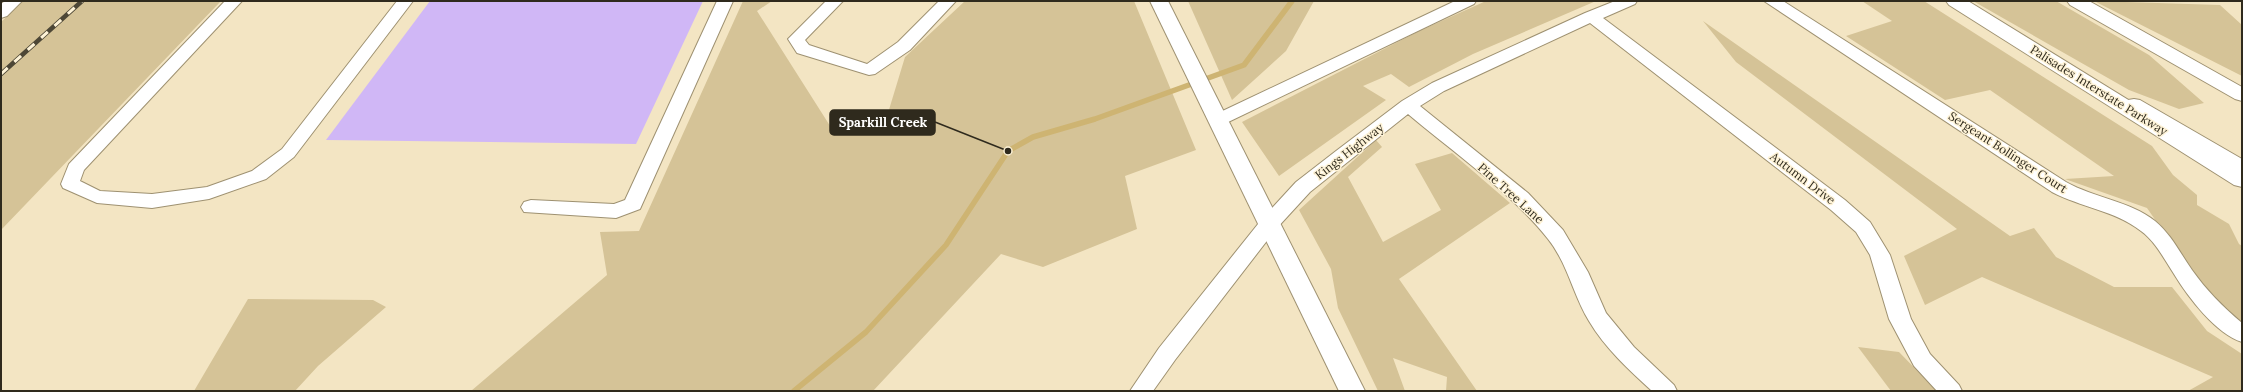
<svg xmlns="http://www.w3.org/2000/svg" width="2243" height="392" viewBox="0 0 2243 392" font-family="Lora,serif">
<rect width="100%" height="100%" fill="#f3e5c3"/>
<path fill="#d5c397" d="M 23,1 L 221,1 L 1,230 L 1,22 Z
M 743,1 L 772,1 L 757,11 L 832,129 L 888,113 L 905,57 L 965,1 L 1134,1 L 1196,150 L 1125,176 L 1137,229 L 1043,267 L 1001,254 L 873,391 L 471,391 L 607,275 L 600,232 L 639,231 Z
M 1188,1 L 1314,1 L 1286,51 L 1232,100 Z
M 1486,1 L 1596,1 L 1473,54 L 1409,87 L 1391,74 L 1363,86 L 1386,100 L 1279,176 L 1242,122 L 1417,32 Z
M 1862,1 L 1924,1 L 2152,146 L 2173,175 L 2197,195 L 2197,205 L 2229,224 L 2239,244 L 2242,246 L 2242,325 L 2198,282 L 2147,208 L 2065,179 L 2114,176 L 1990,90 L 1945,100 L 1846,36 L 1892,21 Z
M 1973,1 L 2056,1 L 2149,55 L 2204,103 L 2179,109 L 2129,90 Z
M 2094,1 L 2220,5 L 2242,25 L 2242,76 Z
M 1703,21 L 2010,236 L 2034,228 L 2056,257 L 2114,287 L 2172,287 L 2207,331 L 2242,354 L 2242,391 L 2188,391 L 2213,377 L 1982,277 L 1925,305 L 1904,256 L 1957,229 L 1736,62 Z
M 1376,140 L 1382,147 L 1348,177 L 1383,242 L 1441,210 L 1415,164 L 1452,153 L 1510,203 L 1399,279 L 1477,391 L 1446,391 L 1447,377 L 1393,358 L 1405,391 L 1378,391 L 1338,308 L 1331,269 L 1299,210 Z
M 248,299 L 373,300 L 386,307 L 318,366 L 295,391 L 194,391 Z
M 1858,347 L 1899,352 L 1937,391 L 1891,391 Z"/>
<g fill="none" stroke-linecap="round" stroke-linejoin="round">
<path stroke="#ceb472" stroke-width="5.5" d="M 794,391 L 866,332 L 946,245 L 1008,151 L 1033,137 L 1095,119 L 1244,65 L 1292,1"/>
</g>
<path fill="#d0b7f6" d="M 430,1 L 703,1 L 636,144 L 326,140 Z"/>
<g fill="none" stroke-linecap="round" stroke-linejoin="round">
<defs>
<path id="minor" d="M 5,1 L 22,1 L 7,16 L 1,18 L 1,4 Z
M 225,1 L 242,1 L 84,170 L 80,181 L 100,191 L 152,194 L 207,187 L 252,171 L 282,149 L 397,1 L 413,1 L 294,157 L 266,179 L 209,199 L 152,208 L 97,203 L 63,188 L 61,184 L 69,164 Z
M 717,1 L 733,1 L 640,209 L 616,218 L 524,212 L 521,207 L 524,202 L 531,200 L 614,204 L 625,200 Z
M 826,1 L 843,1 L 805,40 L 809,45 L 867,64 L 898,42 L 939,1 L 956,1 L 910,50 L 875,74 L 869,75 L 797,53 L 788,39 Z
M 1455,1 L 1476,1 L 1474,4 L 1224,124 L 1218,126 L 1212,124 L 1209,120 L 1212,116 Z
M 1615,1 L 1637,1 L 1635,4 L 1603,18 L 1845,200 L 1870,222 L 1890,255 L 1911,319 L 1930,354 L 1959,385 L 1962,391 L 1937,391 L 1914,366 L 1889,319 L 1870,255 L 1856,232 L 1831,210 L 1590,23 L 1444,91 L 1420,106 L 1528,193 L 1563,230 L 1588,272 L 1606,313 L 1634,347 L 1674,385 L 1677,391 L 1652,391 C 1629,370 1605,348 1589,321 C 1573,295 1568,264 1548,239 C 1511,192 1454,153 1408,114 L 1310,192 L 1276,229 L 1175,360 L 1153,391 L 1130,391 L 1159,348 L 1262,219 L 1296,182 L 1336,151 L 1402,101 L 1432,83 L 1585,13 Z
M 1764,1 L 1783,1 L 2066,182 C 2094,198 2130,201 2155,221 C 2171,234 2180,253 2192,270 C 2206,290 2223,307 2242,323 L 2242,342 C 2216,334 2188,297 2174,274 C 2164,259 2156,242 2141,231 C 2116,211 2080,207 2052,192 Z
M 2134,99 L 2140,100 L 2242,159 L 2242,173 L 2235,171 L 2128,108 L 2125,104 L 2128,100 Z"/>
<path id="major" d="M 1150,1 L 1168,1 L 1365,391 L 1339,391 Z"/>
<path id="highway" d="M 1946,1 L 1968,1 L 2242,170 L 2242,187 L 2234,185 L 1949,5 Z
M 2067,1 L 2089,1 L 2242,87 L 2242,101 L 2235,99 L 2070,5 Z"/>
</defs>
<use href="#minor" stroke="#9e9171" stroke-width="2"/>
<use href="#major" stroke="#9e9171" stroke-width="2"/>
<use href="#highway" stroke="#9e9171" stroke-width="2"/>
<use href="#minor" fill="#fff" fill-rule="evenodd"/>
<use href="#major" fill="#fff" fill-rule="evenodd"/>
<use href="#highway" fill="#fff" fill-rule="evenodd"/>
<defs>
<path id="rail" d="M 1,74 L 82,1"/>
</defs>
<use href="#rail" stroke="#4d4736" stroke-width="4.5"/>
<use href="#rail" stroke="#fef3d7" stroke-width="3" stroke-dasharray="9" stroke-linecap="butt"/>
</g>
<g text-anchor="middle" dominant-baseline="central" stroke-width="3" stroke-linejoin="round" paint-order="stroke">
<g font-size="12" fill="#2f2a1d" stroke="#fef3d7">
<text transform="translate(2099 90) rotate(32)">Palisades Interstate Parkway</text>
<text transform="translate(1349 151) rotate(-38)">Kings Highway</text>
<text transform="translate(2008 152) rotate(33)">Sergeant Bollinger Court</text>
<text transform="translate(1803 178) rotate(37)">Autumn Drive</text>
<text transform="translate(1511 193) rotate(42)">Pine Tree Lane</text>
</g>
</g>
<path fill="none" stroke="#2f2a1d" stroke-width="1.5" d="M1008 151L935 122"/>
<circle fill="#2f2a1d" stroke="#fef3d7" stroke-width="1.5" cx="1008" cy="151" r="4"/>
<rect fill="#2f2a1d" stroke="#2f2a1d" stroke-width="1.5" x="830" y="110" width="105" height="25" rx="4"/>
<g font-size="13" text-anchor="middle" font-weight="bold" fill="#fff">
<text x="883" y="127">Sparkill Creek</text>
</g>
<rect width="2243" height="392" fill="none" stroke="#2f2a1d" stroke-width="4"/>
</svg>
